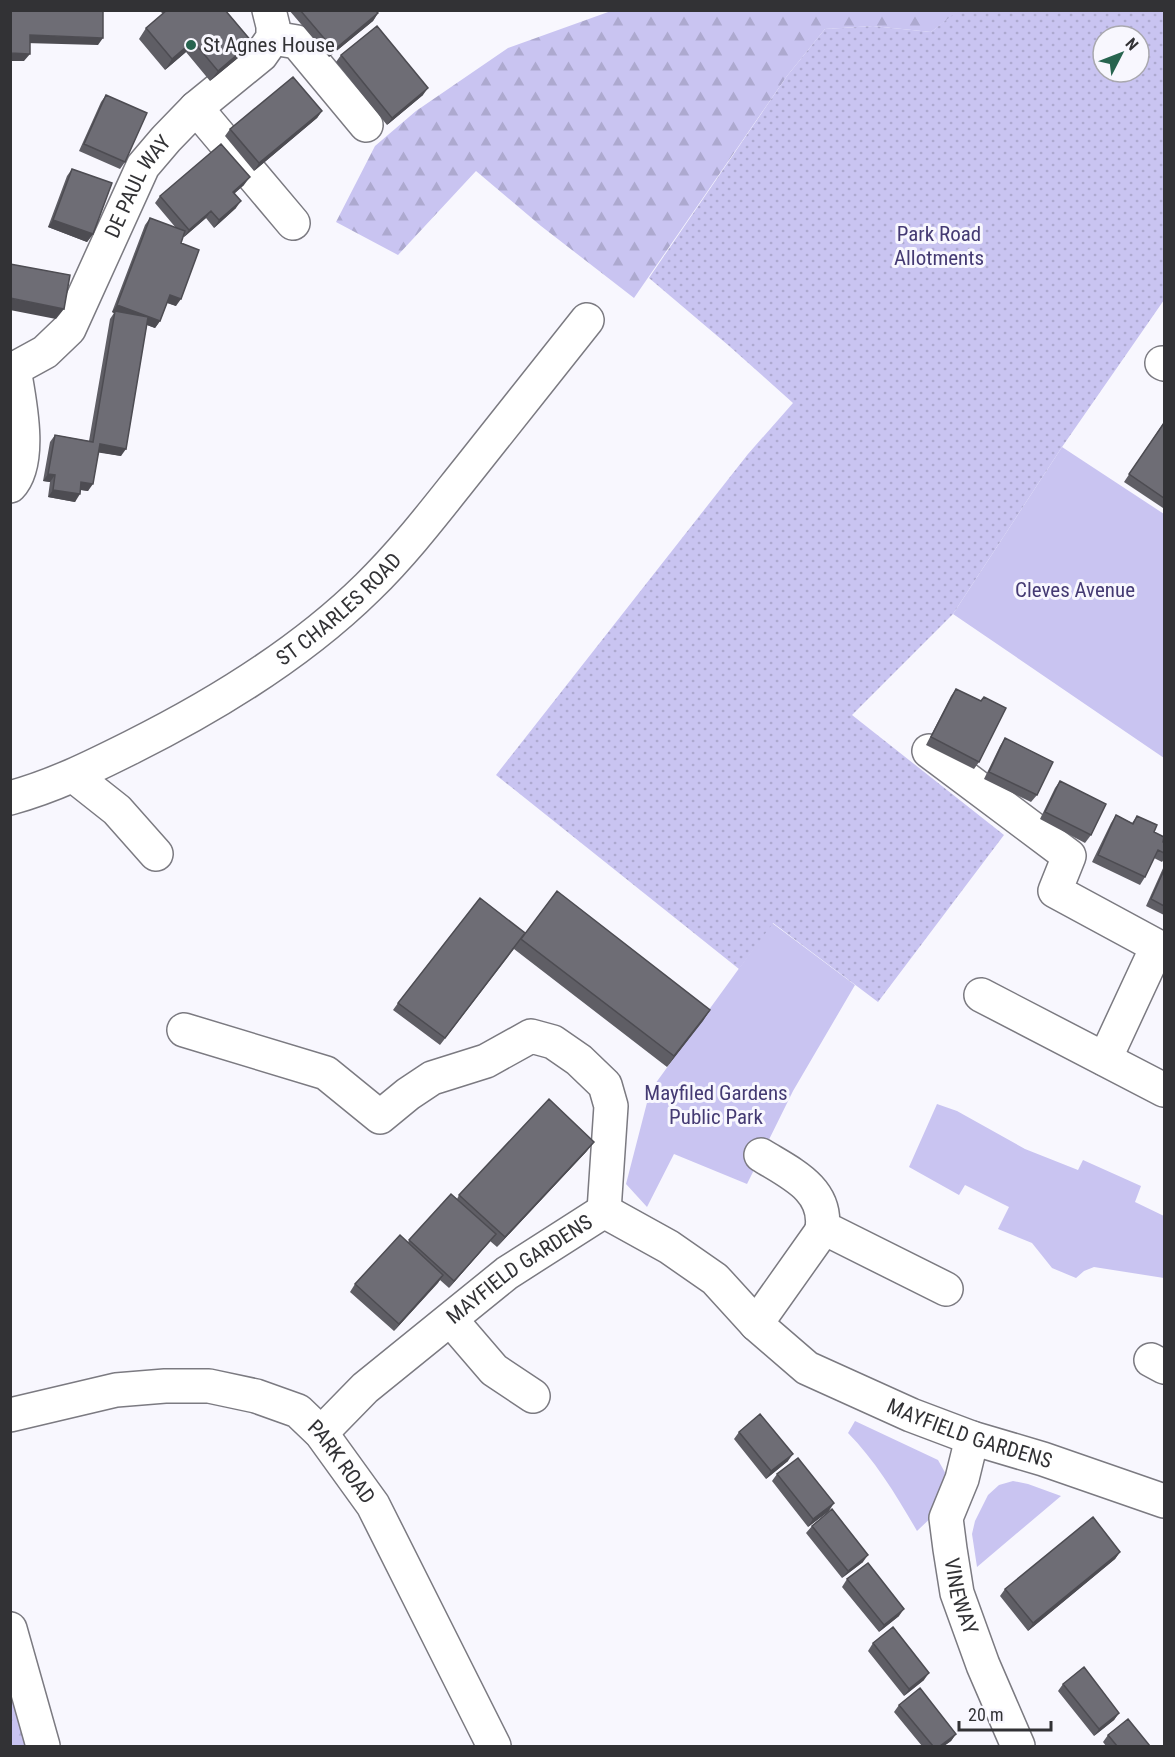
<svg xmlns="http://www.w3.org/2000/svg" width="1175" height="1757" viewBox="0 0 1175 1757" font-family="'Roboto Condensed',sans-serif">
<defs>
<pattern id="forest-firs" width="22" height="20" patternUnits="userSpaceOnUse" patternTransform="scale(1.5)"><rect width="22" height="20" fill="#c9c4f1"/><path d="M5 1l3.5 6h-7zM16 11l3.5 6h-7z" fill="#ada9cf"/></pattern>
<pattern id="garden-dots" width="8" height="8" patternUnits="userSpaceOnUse" patternTransform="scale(1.5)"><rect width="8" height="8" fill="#c9c4f1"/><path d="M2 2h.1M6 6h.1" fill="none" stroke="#ada9cf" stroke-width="1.8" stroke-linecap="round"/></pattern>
</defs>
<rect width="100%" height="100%" fill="#f8f7fe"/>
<path fill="#c9c4f1" d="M 1062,447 L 1164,514 L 1164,758 L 953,614 Z
M 772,923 L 855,985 L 793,1091 L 747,1184 L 674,1154 L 647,1207 L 626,1184 L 650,1091 Z
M 937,1104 L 957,1111 L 1025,1149 L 1078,1170 L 1083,1160 L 1141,1186 L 1135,1202 L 1164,1216 L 1164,1278 L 1094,1267 L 1084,1271 L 1076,1278 L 1052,1268 L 1032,1243 L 998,1229 L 1009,1207 L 965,1185 L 959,1195 L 909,1167 Z
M 855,1421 L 938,1460 L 947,1476 L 939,1510 L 917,1531 C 898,1498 875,1460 848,1433 Z
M 1013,1481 L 1028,1484 L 1061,1496 L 977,1567 L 972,1534 L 975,1521 L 988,1495 L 999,1485 Z"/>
<path fill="url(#forest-firs)" d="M 611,11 L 959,11 L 931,32 L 873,26 L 825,29 L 787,76 L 634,298 L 541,226 L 476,171 L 398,255 L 336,222 L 375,146 L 416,111 L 508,48 Z
M 11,1629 L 43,1746 L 11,1746 Z"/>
<path fill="url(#garden-dots)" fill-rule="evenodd" d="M 959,10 L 1164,11 L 1164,300 L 1062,447 L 953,614 L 852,715 L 1004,835 L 878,1002 L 773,923 L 739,969 L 496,775 L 748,454 L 793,403 L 728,345 L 649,278 L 787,76 L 825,29 L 873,26 L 931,32 ZM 1103,36 L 1139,36 L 1139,72 L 1103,72 Z"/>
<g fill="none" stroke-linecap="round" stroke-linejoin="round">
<defs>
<g id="minor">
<path d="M 273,38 L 297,42 L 366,125"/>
<path d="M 196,108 L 293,223"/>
<path d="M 1162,363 L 1164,364"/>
<path id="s1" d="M 10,369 L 14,369 L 45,352 L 69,329 L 143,166 L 166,139 L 196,108 L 261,55 L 273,38 L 273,26 L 269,10"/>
<path d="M 10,486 C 33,462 19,399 14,369"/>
<path d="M 929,751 L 1069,856 L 1055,891 L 1164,950"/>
<path d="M 74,776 L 117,810 L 156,854"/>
<path id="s2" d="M 10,798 C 54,786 92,767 132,747 C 216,705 300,654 368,587 C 405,551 436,510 468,470 C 508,420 547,370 587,320"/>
<path d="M 981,995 L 1164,1090"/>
<path d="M 184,1030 L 326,1073 L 380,1117 L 408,1094 L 432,1078 L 486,1061 L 531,1036 L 553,1042 L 579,1060 L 605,1085 L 611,1106 L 604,1211"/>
<path d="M 1105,1059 L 1157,947"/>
<path d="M 761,1155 C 790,1173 828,1189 822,1229 L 824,1228 L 946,1289"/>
<path d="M 451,1320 L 494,1370 L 533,1396"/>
<path d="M 756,1324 L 824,1228"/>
<path d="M 1151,1360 L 1164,1367"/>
<path id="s3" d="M 10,1415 L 116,1390 L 165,1386 L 209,1386 L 256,1396 L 298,1411 L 321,1433 L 373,1505 L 494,1746"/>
<path id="s4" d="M 321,1433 L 365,1388 L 507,1273 L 604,1211 L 669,1247 L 715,1279 L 756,1324 L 807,1368 L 911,1415 L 972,1438 L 1043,1459 L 1164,1501"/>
<path id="s5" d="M 972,1438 L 962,1479 L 946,1518 L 950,1549 L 957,1593 L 983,1665 L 1018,1746"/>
<path d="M 10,1629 L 43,1746"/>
</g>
</defs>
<use href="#minor" stroke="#7b7a81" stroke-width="36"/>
<use href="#minor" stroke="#fff" stroke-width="33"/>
</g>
<path fill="#5f5e65" d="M 159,10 L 225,10 L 244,53 L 210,81 L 186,52 L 165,70 L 139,39 L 146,28 L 163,14 Z
M 289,10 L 375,10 L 378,13 L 373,21 L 329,57 Z
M 341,55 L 423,95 L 387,125 L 336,62 Z
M 106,95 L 125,162 L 120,169 L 79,151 L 101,102 Z
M 322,111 L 317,118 L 254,171 L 225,136 L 230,129 Z
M 72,169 L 93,234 L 87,242 L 48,227 L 67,176 Z
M 244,185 L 235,193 L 236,208 L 214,228 L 206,218 L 184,237 L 183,236 L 181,243 L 176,306 L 167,303 L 160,321 L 155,328 L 147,325 L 121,456 L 99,452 L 88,491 L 80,490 L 75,502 L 48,497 L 50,482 L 43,481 L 50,442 L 55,435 L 89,441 L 110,319 L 114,313 L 112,312 L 145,225 L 150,218 L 176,228 L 155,203 L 160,196 Z
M 1164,422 L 1164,505 L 1163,508 L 1124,482 Z
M 956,689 L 981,701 L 984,697 L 979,762 L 974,769 L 926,745 L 951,696 Z
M 1005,738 L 1037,795 L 1031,802 L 984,779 L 1000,746 Z
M 1060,781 L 1091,835 L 1085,843 L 1040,819 L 1055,788 Z
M 1116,815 L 1132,823 L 1137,816 L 1164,843 L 1164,859 L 1162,862 L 1154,858 L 1145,877 L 1140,885 L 1092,862 L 1111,823 Z
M 1164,866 L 1164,915 L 1146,906 Z
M 525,933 L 710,1010 L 667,1067 L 514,949 L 440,1045 L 393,1010 L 398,1003 Z
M 594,1142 L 586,1152 L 497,1247 L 490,1241 L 449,1288 L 440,1280 L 394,1331 L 350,1292 L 355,1284 L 408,1242 L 451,1194 L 457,1199 L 459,1195 Z
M 739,1432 L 788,1461 L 766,1479 L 734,1439 Z
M 777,1474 L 829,1511 L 808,1527 L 772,1481 Z
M 812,1526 L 863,1562 L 842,1578 L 806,1533 Z
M 1120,1552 L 1115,1559 L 1028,1631 L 1000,1596 L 1005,1589 Z
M 847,1579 L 899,1616 L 879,1632 L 842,1587 Z
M 873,1643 L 924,1680 L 904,1696 L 868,1651 Z
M 1063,1684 L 1119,1713 L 1114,1720 L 1094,1736 L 1058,1691 Z
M 899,1705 L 956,1734 L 951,1741 L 944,1746 L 922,1746 L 894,1712 Z
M 1108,1735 L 1150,1746 L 1106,1746 L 1103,1742 Z"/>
<path fill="#4d4c52" d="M 378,13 L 373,21 L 329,57 L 334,50 Z
M 30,35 L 103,38 L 98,45 L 25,43 Z
M 193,41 L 186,52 L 165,70 L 172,59 Z
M 252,42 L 244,53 L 210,81 L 218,71 Z
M 10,53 L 30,54 L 24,61 L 10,61 Z
M 428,88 L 423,95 L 387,125 L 392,118 Z
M 322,111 L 317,118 L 254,171 L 259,163 Z
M 250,177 L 244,185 L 228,199 L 233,192 Z
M 241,201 L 236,208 L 214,228 L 219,220 Z
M 211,211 L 206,218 L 184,237 L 189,230 Z
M 53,220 L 93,234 L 87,242 L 48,227 Z
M 170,295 L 181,299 L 176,306 L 165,302 Z
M 10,298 L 64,309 L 56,319 L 10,310 Z
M 117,305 L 160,321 L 155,328 L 115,313 L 115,311 L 114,313 L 112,312 Z
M 100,444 L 126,449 L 121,456 L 95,452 Z
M 48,474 L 55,475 L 50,482 L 43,481 Z
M 81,482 L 93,484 L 88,491 L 76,489 Z
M 53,490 L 80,494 L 75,502 L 48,497 Z
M 710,1010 L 703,1021 L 667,1067 L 674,1056 Z
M 594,1142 L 586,1152 L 497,1247 L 505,1237 Z
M 496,1234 L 490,1241 L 449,1288 L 454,1281 Z
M 443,1275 L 438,1283 L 394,1331 L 399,1324 Z
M 793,1454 L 788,1461 L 766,1479 L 771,1471 Z
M 834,1503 L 829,1511 L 808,1527 L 813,1519 Z
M 1120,1552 L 1115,1559 L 1028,1631 L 1033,1623 Z
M 868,1555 L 863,1562 L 842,1578 L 848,1571 Z
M 904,1609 L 899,1616 L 879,1632 L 884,1625 Z
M 929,1673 L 924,1680 L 904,1696 L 909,1689 Z
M 1119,1713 L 1114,1720 L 1094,1736 L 1099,1729 Z
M 956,1734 L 951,1741 L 944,1746 L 940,1746 Z"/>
<path fill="#6e6d75" stroke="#4d4c52" stroke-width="1.5" d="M 10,10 L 103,10 L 103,38 L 30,35 L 30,54 L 10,53 Z
M 167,10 L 225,10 L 252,42 L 218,71 L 193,41 L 172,59 L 146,28 Z
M 300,10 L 375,10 L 378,13 L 334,50 Z
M 377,26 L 428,88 L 392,118 L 341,55 Z
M 293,77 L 322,111 L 259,163 L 230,129 Z
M 106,95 L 147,113 L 125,162 L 84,144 Z
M 221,144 L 250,177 L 233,192 L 241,201 L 219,220 L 211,211 L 189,230 L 160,196 Z
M 72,169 L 112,183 L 93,234 L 53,220 Z
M 150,218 L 185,231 L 181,243 L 199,250 L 181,299 L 170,295 L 160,321 L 117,305 Z
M 10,264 L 70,275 L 64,309 L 10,298 Z
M 115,311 L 148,317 L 126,449 L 100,444 L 93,484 L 81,482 L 80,494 L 53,490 L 55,475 L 48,474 L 55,435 L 93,442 Z
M 1164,423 L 1164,498 L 1129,474 Z
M 956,689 L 981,701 L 984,697 L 1006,708 L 979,762 L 931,737 Z
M 1005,738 L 1053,762 L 1037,795 L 989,772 Z
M 1060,781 L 1106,804 L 1091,835 L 1045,812 Z
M 1116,815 L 1133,824 L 1137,816 L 1157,825 L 1154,832 L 1164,837 L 1163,842 L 1164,843 L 1164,853 L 1158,850 L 1145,877 L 1098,855 Z
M 1164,870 L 1164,906 L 1151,899 Z
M 557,891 L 710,1010 L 674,1056 L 521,939 Z
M 480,898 L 525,933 L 445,1038 L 398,1003 Z
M 549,1099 L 594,1142 L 505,1237 L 459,1195 Z
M 451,1194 L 496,1234 L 454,1281 L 409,1240 Z
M 400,1235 L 443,1275 L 399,1324 L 355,1284 Z
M 760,1414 L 793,1454 L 771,1471 L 739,1432 Z
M 798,1458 L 834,1503 L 813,1519 L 777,1474 Z
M 832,1509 L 868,1555 L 848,1571 L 812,1526 Z
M 1093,1517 L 1120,1552 L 1033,1623 L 1005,1589 Z
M 868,1563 L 904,1609 L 884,1625 L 847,1579 Z
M 893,1627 L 929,1673 L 909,1689 L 873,1643 Z
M 1084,1667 L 1119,1713 L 1099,1729 L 1063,1684 Z
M 920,1688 L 956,1734 L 940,1746 L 933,1746 L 899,1705 Z
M 1128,1719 L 1150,1746 L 1117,1746 L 1108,1735 Z"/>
<circle fill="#27644f" stroke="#f8f7fe" stroke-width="2" cx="191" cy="45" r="6"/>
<g text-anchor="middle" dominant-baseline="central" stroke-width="6" stroke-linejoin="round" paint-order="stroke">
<g font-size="21" fill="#323235" stroke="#f8f7fe" text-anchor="start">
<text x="203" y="45">St Agnes House</text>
</g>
<g font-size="21" fill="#323235" stroke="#f8f7fe">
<text stroke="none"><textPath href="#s1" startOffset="231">DE PAUL WAY</textPath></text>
<text stroke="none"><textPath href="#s2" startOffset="382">ST CHARLES ROAD</textPath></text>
<text stroke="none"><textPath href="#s4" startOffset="258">MAYFIELD GARDENS</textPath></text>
<text stroke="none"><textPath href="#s4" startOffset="795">MAYFIELD GARDENS</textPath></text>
<text stroke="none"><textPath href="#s3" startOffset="362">PARK ROAD</textPath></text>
<text stroke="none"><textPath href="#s5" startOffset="164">VINEWAY</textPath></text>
</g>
<g font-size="21" fill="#443a73" stroke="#f8f7fe">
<text x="939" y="234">Park Road<tspan x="939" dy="24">Allotments</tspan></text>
<text x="1075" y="590">Cleves Avenue</text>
<text x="716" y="1093">Mayfiled Gardens<tspan x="716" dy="24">Public Park</tspan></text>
</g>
</g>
<rect width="1175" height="1757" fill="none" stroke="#323235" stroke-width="24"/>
<g transform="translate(1121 54) rotate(48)"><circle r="28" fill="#f8f7fe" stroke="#a9a8ae" stroke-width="1.5"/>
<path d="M0-4.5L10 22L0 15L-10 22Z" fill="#27644f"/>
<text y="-9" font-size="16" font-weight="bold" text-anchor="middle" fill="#323235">N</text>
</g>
<path d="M959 1721v9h92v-9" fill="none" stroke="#323235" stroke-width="3"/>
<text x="968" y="1721" font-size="18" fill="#323235" stroke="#f8f7fe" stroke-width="4.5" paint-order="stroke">20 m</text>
</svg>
